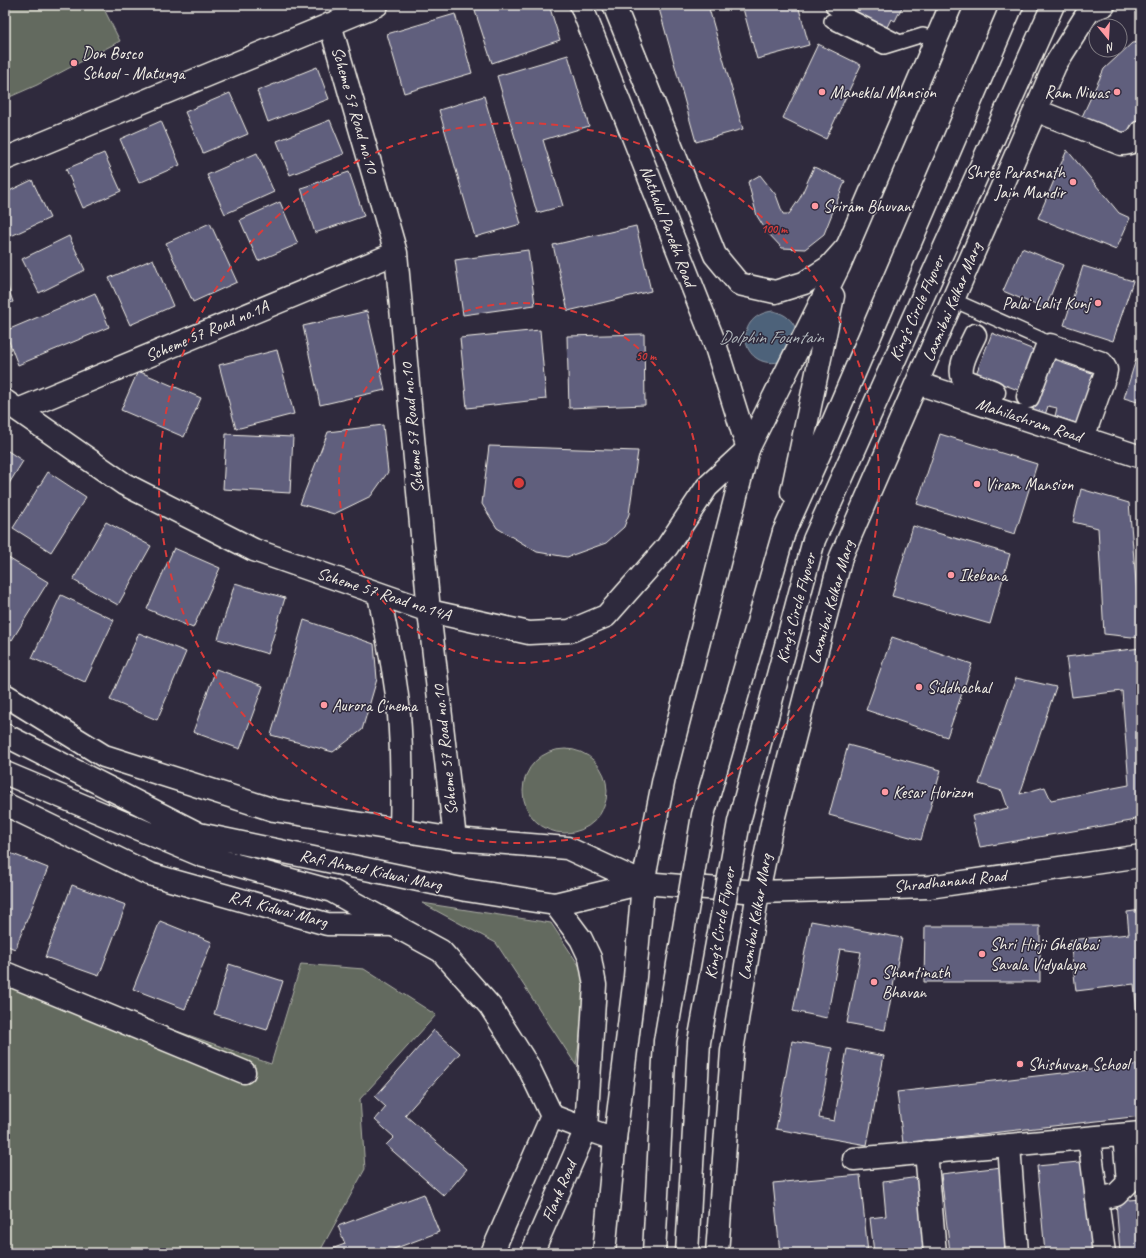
<svg xmlns="http://www.w3.org/2000/svg" width="1146" height="1258" viewBox="0 0 1146 1258" font-family="Caveat,sans-serif">
<rect width="100%" height="100%" fill="#2f2a3d"/>
<filter id="ink" filterUnits="userSpaceOnUse"><feTurbulence type="fractalNoise" baseFrequency=".025" numOctaves="2"/><feDisplacementMap in="SourceGraphic" scale="8" xChannelSelector="R" yChannelSelector="G"/><feConvolveMatrix kernelMatrix="1 2 1 2 8 2 1 2 1" color-interpolation-filters="sRGB"/></filter>
<g filter="url(#ink)">
<path fill="#636b5f" stroke="#acaea4" d="M 5,5 L 102,5 L 120,41 L 37,85 L 5,99 Z
M523 791a42 42 0 1 1 84 0a42 42 0 1 1-84 0Z
M 422,903 L 551,923 L 588,979 L 576,1065 L 496,943 Z
M 301,964 L 364,969 L 436,1015 L 360,1099 L 365,1169 L 319,1253 L 5,1253 L 5,971 L 271,1064 Z"/>
<path fill="#4e627a" stroke="#909ba6" d="M 773,311 C 786,314 793,320 797,332 L 783,361 C 741,373 730,316 773,311 Z"/>
<path fill="#605f7d" stroke="#f4f1e8" d="M 483,5 L 549,5 L 560,40 L 492,63 L 474,8 Z
M 658,5 L 708,5 L 743,129 L 696,142 Z
M 742,5 L 798,5 L 809,45 L 757,59 Z
M 842,5 L 903,5 L 895,21 L 891,19 L 886,29 Z
M 455,14 L 472,73 L 404,93 L 387,34 Z
M 1141,42 L 1141,116 L 1124,142 L 1080,121 L 1104,69 L 1132,43 Z
M 818,44 L 861,65 L 826,139 L 783,118 Z
M 568,55 L 589,126 L 543,140 L 563,206 L 537,213 L 497,76 Z
M 317,67 L 329,99 L 268,122 L 257,91 Z
M 230,93 L 248,134 L 203,153 L 185,112 Z
M 484,96 L 521,224 L 475,237 L 439,110 Z
M 330,120 L 344,154 L 290,175 L 277,141 Z
M 161,121 L 180,165 L 139,183 L 120,139 Z
M 1067,150 L 1119,213 L 1130,218 L 1116,250 L 1038,218 Z
M 104,153 L 121,191 L 83,208 L 66,169 Z
M 257,153 L 274,192 L 225,214 L 207,175 Z
M 814,167 L 845,181 L 824,234 L 805,249 L 782,248 L 767,232 L 757,216 L 748,182 L 760,175 L 776,195 L 783,214 L 789,214 L 800,198 Z
M 349,172 L 364,216 L 315,233 L 301,188 Z
M 32,180 L 50,218 L 11,236 L 5,223 L 5,193 Z
M 280,202 L 298,244 L 258,261 L 240,220 Z
M 210,223 L 237,282 L 193,302 L 166,243 Z
M 636,226 L 651,291 L 568,311 L 553,245 Z
M 69,236 L 85,270 L 39,293 L 22,259 Z
M 1022,248 L 1063,265 L 1045,309 L 1003,291 Z
M 528,250 L 535,305 L 463,315 L 455,260 Z
M 153,259 L 173,306 L 130,325 L 109,278 Z
M 1083,266 L 1133,281 L 1113,341 L 1064,325 Z
M 5,279 L 13,302 L 5,305 Z
M 95,293 L 109,327 L 18,365 L 5,331 Z
M 367,311 L 385,390 L 320,405 L 303,326 Z
M 540,330 L 546,399 L 467,408 L 460,338 Z
M 992,333 L 1034,350 L 1018,390 L 976,374 Z
M 644,334 L 645,405 L 569,408 L 567,336 Z
M 1049,349 L 1065,354 L 1062,363 L 1101,376 L 1079,424 L 1055,416 L 1057,408 L 1048,406 L 1045,415 L 1032,411 L 1042,380 Z
M 277,350 L 294,414 L 236,429 L 219,365 Z
M 1138,353 L 1141,354 L 1141,403 L 1124,398 Z
M 138,371 L 201,398 L 184,437 L 121,410 Z
M 383,425 L 388,472 L 371,496 L 334,514 L 300,504 L 328,432 Z
M 226,434 L 293,437 L 290,493 L 223,489 Z
M 940,434 L 1037,464 L 1015,534 L 917,504 Z
M 489,446 L 638,451 L 629,514 L 624,527 L 606,543 L 567,557 L 537,552 L 497,528 L 482,504 Z
M 5,449 L 23,461 L 5,490 Z
M 48,472 L 86,497 L 51,552 L 13,528 Z
M 1081,489 L 1129,503 L 1141,638 L 1104,634 L 1098,528 L 1073,522 Z
M 106,522 L 151,546 L 118,605 L 73,580 Z
M 913,526 L 1010,554 L 990,624 L 892,596 Z
M 174,548 L 220,568 L 193,628 L 147,609 Z
M 5,556 L 48,582 L 12,640 L 5,636 Z
M 235,583 L 285,598 L 268,654 L 218,639 Z
M 61,595 L 114,620 L 85,682 L 32,658 Z
M 304,620 L 374,644 L 377,679 L 362,730 L 333,752 L 271,735 Z
M 139,633 L 186,652 L 157,720 L 110,700 Z
M 892,637 L 972,664 L 947,737 L 866,710 Z
M 1141,648 L 1141,815 L 1131,821 L 980,847 L 972,816 L 1008,808 L 1002,791 L 979,784 L 1016,678 L 1056,687 L 1020,794 L 1045,787 L 1051,800 L 1129,785 L 1122,691 L 1072,697 L 1066,657 Z
M 216,669 L 263,686 L 240,749 L 193,732 Z
M 848,745 L 941,770 L 921,840 L 829,815 Z
M 5,851 L 48,868 L 15,949 L 5,945 Z
M 72,885 L 126,905 L 99,976 L 45,957 Z
M 1141,910 L 1141,1051 L 1134,984 L 1076,991 L 1070,940 L 1129,934 L 1127,912 Z
M 160,921 L 212,942 L 185,1009 L 133,989 Z
M 811,921 L 902,938 L 885,1030 L 847,1023 L 861,952 L 840,949 L 827,1018 L 793,1011 Z
M 925,926 L 1040,926 L 1040,982 L 924,982 Z
M 229,964 L 283,981 L 267,1030 L 214,1014 Z
M 434,1030 L 460,1053 L 405,1115 L 467,1169 L 444,1196 L 386,1145 L 394,1137 L 375,1120 L 386,1107 L 375,1097 Z
M 792,1041 L 832,1048 L 819,1118 L 834,1121 L 847,1049 L 884,1056 L 867,1145 L 776,1129 Z
M 1141,1064 L 1141,1116 L 903,1143 L 897,1092 Z
M 1089,1161 L 1097,1253 L 1045,1253 L 1037,1166 Z
M 1002,1167 L 1011,1253 L 950,1253 L 941,1174 Z
M 860,1175 L 868,1253 L 780,1253 L 773,1183 Z
M 919,1177 L 928,1253 L 874,1253 L 870,1218 L 886,1216 L 883,1182 Z
M 424,1194 L 439,1232 L 383,1253 L 327,1253 L 326,1251 L 345,1244 L 338,1226 Z
M 1141,1199 L 1141,1253 L 1120,1253 L 1116,1201 Z"/>
<g fill="none" stroke-linecap="round" stroke-linejoin="round">
<defs>
<path id="lane" d="M 833,8 L 900,42
M 831,21 L 884,47 L 923,35 L 935,40
M 953,300 L 1041,339"/>
<path id="street" d="M 330,24 L 396,253 L 429,611 L 455,839
M 1035,110 L 1121,144 C 1130,144 1137,141 1141,132
M 5,159 L 377,5
M 975,335 C 970,346 954,372 966,381 L 994,392
M 917,383 L 1141,457
M 1028,397 L 1047,346 L 1050,345 L 1102,363 L 1106,370 L 1105,375 L 1083,438
M 5,401 L 124,484 L 254,550 L 429,611 L 529,633 L 570,631 L 606,616 L 667,547 L 707,487 L 748,449
M 18,410 L 396,253
M 379,594 C 386,634 396,674 399,715 C 402,754 402,792 401,831
M 758,892 L 929,887 L 1141,856
M 5,973 L 244,1072
M 1089,1138 L 1104,1253
M 1009,1145 L 1017,1253
M 926,1152 L 935,1253
M 854,1159 L 1141,1133
M 1098,1199 L 1116,1195 L 1128,1183 L 1124,1135"/>
<path id="secondary" d="M 581,5 L 715,344 L 748,449
M 614,5 L 715,255 L 739,284 L 775,292 L 804,283 L 829,267 L 846,248
M 5,695 L 104,756 L 274,810 L 455,839 L 567,848 L 643,883
M 5,804 L 149,874 L 327,924 L 395,925
M 492,1253 L 552,1116
M 532,1253 L 586,1129"/>
<path id="primary" d="M 5,735 L 199,834 L 466,890 L 555,904 L 643,883 L 758,892
M 5,773 L 203,856 L 332,891 L 441,951 L 490,1006 L 528,1066 L 552,1116 L 586,1129 L 615,1139
M 555,904 L 581,939 L 590,958 L 595,985 L 586,1129"/>
<path id="highway" d="M 792,492 L 833,296
M 784,532 L 825,441 L 1012,5
M 604,1253 L 615,1139 L 635,977 L 643,883 L 664,778 L 748,449 L 839,266 L 951,5
M 717,1253 L 732,1051 L 758,892 L 772,824 L 841,557 L 1055,65 L 1089,11 L 1104,5"/>
</defs>
<use href="#lane" stroke="#f4f1e8" stroke-width="16"/>
<use href="#street" stroke="#f4f1e8" stroke-width="25"/>
<use href="#secondary" stroke="#f4f1e8" stroke-width="25"/>
<use href="#primary" stroke="#f4f1e8" stroke-width="25"/>
<use href="#highway" stroke="#f4f1e8" stroke-width="25"/>
<use href="#lane" stroke="#2f2a3d" stroke-width="13"/>
<use href="#street" stroke="#2f2a3d" stroke-width="22"/>
<use href="#secondary" stroke="#2f2a3d" stroke-width="22"/>
<use href="#primary" stroke="#2f2a3d" stroke-width="22"/>
<use href="#highway" stroke="#2f2a3d" stroke-width="22"/>
<defs>
<path id="highway-bridge" d="M 654,1253 L 665,1041 L 703,815 L 784,532
M 687,1253 L 699,1042 L 739,822 L 814,540 L 1053,5"/>
</defs>
<use href="#highway-bridge" stroke="#f4f1e8" stroke-width="25" stroke-linecap="butt"/>
<use href="#highway-bridge" stroke="#2f2a3d" stroke-width="22"/>
</g>
</g>
<g fill="none" stroke="#d93c3b" stroke-width="2" stroke-dasharray="7 5">
<circle cx="519" cy="483" r="180"/>
<circle cx="519" cy="483" r="360"/>
</g>
<g fill="#ff9aa2" stroke="#2f2a3d" stroke-width="1.5">
<circle cx="74" cy="63" r="4"/>
<circle cx="822" cy="92" r="4"/>
<circle cx="1117" cy="92" r="4"/>
<circle cx="1073" cy="182" r="4"/>
<circle cx="815" cy="206" r="4"/>
<circle cx="1098" cy="303" r="4"/>
<circle cx="977" cy="484" r="4"/>
<circle cx="951" cy="575" r="4"/>
<circle cx="919" cy="687" r="4"/>
<circle cx="324" cy="705" r="4"/>
<circle cx="885" cy="792" r="4"/>
<circle cx="982" cy="954" r="4"/>
<circle cx="874" cy="982" r="4"/>
<circle cx="1020" cy="1064" r="4"/>
</g>
<g text-anchor="middle" dominant-baseline="central" stroke-width="3" stroke-linejoin="round" paint-order="stroke">
<g font-size="17" fill="#f4f1e8" stroke="#2f2a3d" text-anchor="start">
<text x="82" y="53">Don Bosco<tspan x="82" dy="20">School - Matunga</tspan></text>
<text x="830" y="92">Maneklal Mansion</text>
<text x="1109" y="92" text-anchor="end">Ram Niwas</text>
<text x="1065" y="172" text-anchor="end">Shree Parasnath<tspan x="1065" dy="20">Jain Mandir</tspan></text>
<text x="823" y="206">Sriram Bhuvan</text>
<text x="1090" y="303" text-anchor="end">Palai Lalit Kunj</text>
<text x="985" y="484">Viram Mansion</text>
<text x="959" y="575">Ikebana</text>
<text x="927" y="687">Siddhachal</text>
<text x="332" y="705">Aurora Cinema</text>
<text x="893" y="792">Kesar Horizon</text>
<text x="990" y="944">Shri Hirji Ghelabai<tspan x="990" dy="20">Savala Vidyalaya</tspan></text>
<text x="882" y="972">Shantinath<tspan x="882" dy="20">Bhavan</tspan></text>
<text x="1028" y="1064">Shishuvan School</text>
</g>
<g font-size="17" fill="#f4f1e8" stroke="#2f2a3d">
<text transform="translate(355 110) rotate(74)">Scheme 57 Road no.10</text>
<text transform="translate(668 226) rotate(69)">Nathalal Parekh Road</text>
<text transform="translate(952 302) rotate(-67)">Laxmibai Kelkar Marg</text>
<text transform="translate(917 308) rotate(-66)">King's Circle Flyover</text>
<text transform="translate(207 331) rotate(-23)">Scheme 57 Road no.1A</text>
<text transform="translate(1029 420) rotate(18)">Mahilashram Road</text>
<text transform="translate(412 428) rotate(-95)">Scheme 57 Road no.10</text>
<text transform="translate(384 594) rotate(18)">Scheme 57 Road no.14A</text>
<text transform="translate(831 602) rotate(-74)">Laxmibai Kelkar Marg</text>
<text transform="translate(796 608) rotate(-75)">King's Circle Flyover</text>
<text transform="translate(445 750) rotate(-96)">Scheme 57 Road no.10</text>
<text transform="translate(371 870) rotate(12)">Rafi Ahmed Kidwai Marg</text>
<text transform="translate(950 881) rotate(-6)">Shradhanand Road</text>
<text transform="translate(278 909) rotate(15)">R.A. Kidwai Marg</text>
<text transform="translate(755 917) rotate(-80)">Laxmibai Kelkar Marg</text>
<text transform="translate(720 923) rotate(-80)">King's Circle Flyover</text>
<text transform="translate(559 1191) rotate(-67)">Flank Road</text>
</g>
<g font-size="18" font-style="italic" fill="#b2b8bc" stroke="#2f2a3d">
<text x="771" y="337">Dolphin Fountain</text>
</g>
</g>
<circle cx="519" cy="483" r="6" fill="#d93c3b" stroke="#2f2a3d" stroke-width="2"/>
<g font-size="12" text-anchor="middle" font-weight="bold" fill="#d93c3b" stroke="#2f2a3d" stroke-width="3" stroke-linejoin="round" paint-order="stroke">
<text x="774" y="233">100 m</text>
<text x="646" y="360">50 m</text>
</g>
<rect width="1146" height="1258" fill="none" stroke="#2f2a3d" stroke-width="20"/>
<rect x="10" y="10" width="1126" height="1238" fill="none" stroke="#f4f1e8" stroke-width="1.5" filter="url(#ink)"/>
<g transform="translate(1108 38) rotate(162)"><circle r="19" fill="#2f2a3d" stroke="#7e7a81"/>
<path d="M0-3L7 15L0 10L-7 15Z" fill="#ff9aa2"/>
<text y="-6" font-size="11" font-weight="bold" text-anchor="middle" fill="#f4f1e8">N</text>
</g>
</svg>
